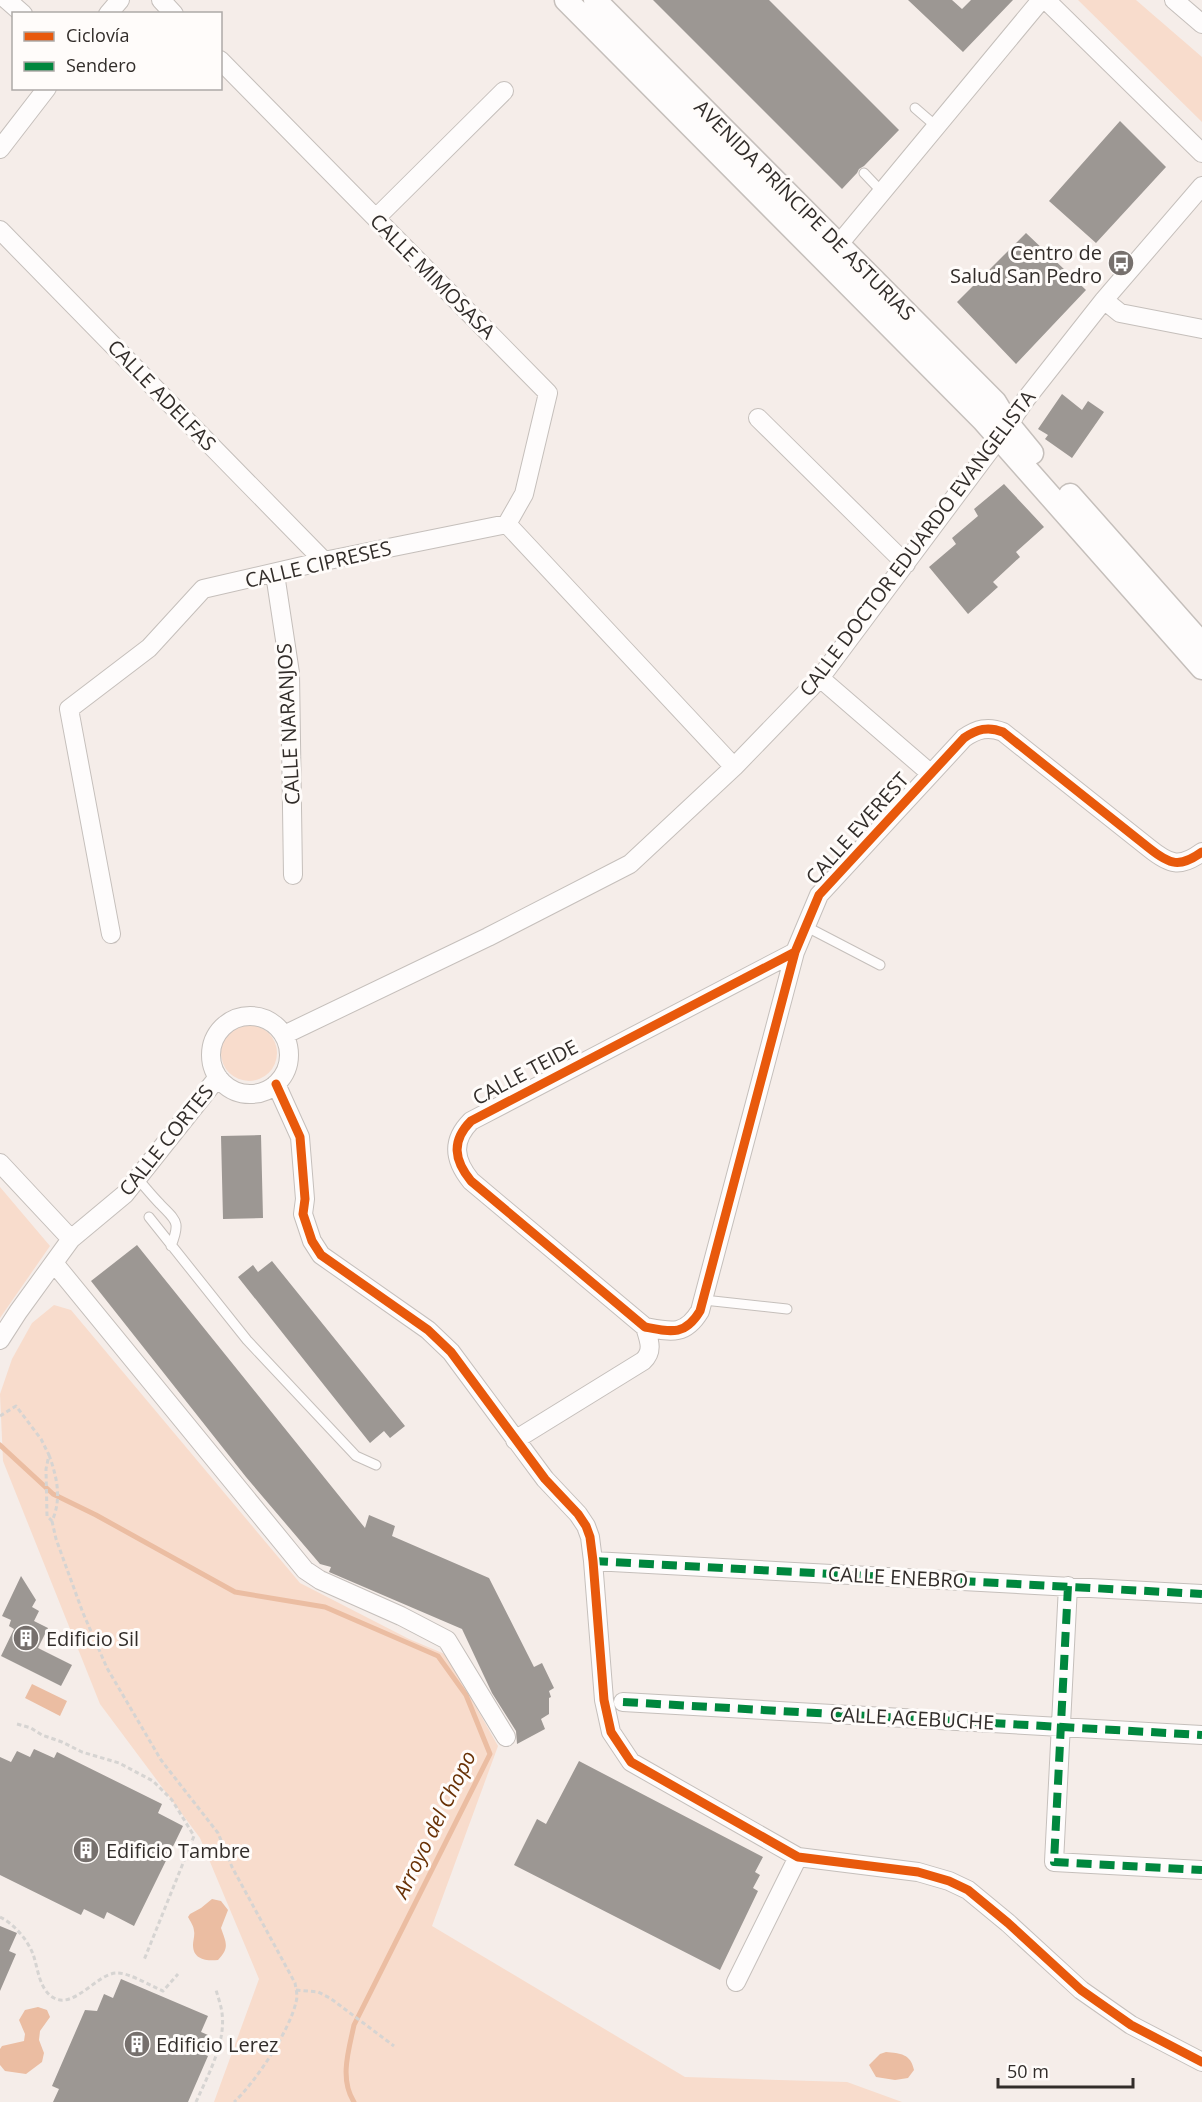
<svg xmlns="http://www.w3.org/2000/svg" width="1202" height="2102" viewBox="0 0 1202 2102" font-family="'Open Sans',sans-serif">
<rect width="100%" height="100%" fill="#f5ede9"/>
<path fill="#f8dccc" d="M 1078,0 L 1136,0 L 1202,57 L 1202,122 Z
M221 1053a28 28 0 1 1 56 0a28 28 0 1 1-56 0Z
M 0,1187 L 50,1246 L 0,1318 Z
M 54,1305 L 71,1310 L 300,1583 L 409,1639 L 447,1655 L 498,1746 L 432,1926 L 685,2077 L 847,2082 L 902,2102 L 214,2102 L 259,1979 L 200,1838 L 100,1704 L 3,1461 L 0,1394 L 12,1359 L 32,1323 Z"/>
<path fill="#ebbda2" d="M 32,1684 L 67,1701 L 60,1716 L 25,1698 Z
M 212,1899 L 221,1901 L 228,1910 L 221,1928 C 226,1943 230,1947 218,1960 C 207,1961 193,1960 193,1945 C 193,1941 195,1935 194,1931 C 194,1926 190,1921 188,1917 L 190,1914 L 201,1908 Z
M 38,2007 L 47,2010 L 50,2017 L 40,2031 L 39,2040 L 44,2053 L 42,2062 L 26,2074 L 5,2071 L 0,2065 L 0,2049 L 2,2046 L 24,2041 L 25,2034 L 19,2020 L 25,2010 Z
M 886,2052 C 900,2053 911,2054 914,2070 L 908,2078 L 895,2080 L 876,2077 L 869,2065 L 880,2054 Z"/>
<g fill="none" stroke-linecap="round" stroke-linejoin="round">
<path stroke="#ebbda2" stroke-width="5" d="M 0,1445 L 53,1494 L 96,1515 L 235,1592 L 325,1607 L 438,1656 L 466,1695 L 490,1754 L 354,2025 C 349,2049 339,2079 354,2102"/>
</g>
<path fill="#9c9793" d="M 653,0 L 769,0 L 899,130 L 864,166 L 859,169 L 857,173 L 842,189 Z
M 908,0 L 952,0 L 962,9 L 971,0 L 1013,0 L 963,52 Z
M 1120,121 L 1166,167 L 1096,243 L 1049,201 Z
M 1026,233 L 1086,290 L 1016,364 L 957,302 Z
M 1062,394 L 1082,410 L 1088,401 L 1104,412 L 1072,458 L 1045,439 L 1048,435 L 1038,429 Z
M 1004,484 L 1044,527 L 1016,552 L 1020,557 L 993,582 L 998,587 L 968,614 L 929,567 L 956,544 L 952,538 L 978,516 L 974,509 Z
M 261,1135 L 263,1218 L 223,1219 L 221,1136 Z
M 137,1245 L 365,1528 L 369,1515 L 395,1526 L 392,1536 L 489,1578 L 534,1667 L 542,1663 L 554,1688 L 549,1691 L 551,1697 L 549,1698 L 549,1714 L 541,1719 L 545,1729 L 517,1744 L 516,1731 L 492,1693 L 462,1629 L 329,1572 L 331,1567 L 320,1564 L 246,1477 L 91,1281 Z
M 272,1261 L 405,1426 L 390,1438 L 384,1431 L 370,1443 L 238,1277 L 253,1265 L 258,1272 Z
M 21,1576 L 36,1600 L 32,1607 L 39,1611 L 34,1621 L 48,1628 L 38,1648 L 72,1665 L 61,1686 L 1,1656 L 14,1629 L 9,1626 L 11,1620 L 2,1616 Z
M 34,1749 L 54,1758 L 57,1752 L 162,1804 L 158,1813 L 183,1826 L 134,1926 L 107,1912 L 104,1919 L 84,1909 L 81,1915 L 0,1875 L 0,1757 L 11,1762 L 17,1751 L 30,1757 Z
M 579,1761 L 763,1857 L 755,1872 L 760,1875 L 753,1888 L 758,1891 L 720,1970 L 514,1865 L 537,1819 L 546,1824 Z
M 0,1926 L 17,1933 L 9,1951 L 16,1954 L 0,1991 Z
M 121,1979 L 208,2016 L 201,2032 L 208,2035 L 201,2053 L 208,2056 L 188,2102 L 53,2102 L 59,2089 L 52,2086 L 85,2010 L 97,2011 L 104,1994 L 113,1998 Z"/>
<g fill="none" stroke-linecap="round" stroke-linejoin="round">
<defs>
<path id="service" d="M 915,108 L 937,127
M 864,173 L 882,192
M 805,926 L 880,965
M 137,1178 C 145,1187 152,1196 160,1204 C 176,1221 181,1221 171,1246
M 149,1217 L 247,1340 L 356,1456 L 376,1465
M 704,1300 L 787,1309"/>
<path id="minor" d="M 7,0 L 23,14
M 161,0 L 174,14
M 1046,0 L 1202,153
M 1174,0 L 1202,24
M 108,14 L 120,0
M 220,60 L 548,393 L 524,494 L 507,524
M 0,149 L 47,88
M 376,218 L 504,91
M 0,230 L 324,561
M 839,244 L 1041,0
M 1104,300 L 1120,313 L 1202,329
M 758,418 L 906,564
M 275,574 L 290,673 L 293,875
M 820,678 L 930,773
M 111,934 L 69,709 L 149,648 L 203,589 L 324,561 L 507,524 L 734,767
M 795,952 L 471,1121 C 451,1141 454,1160 471,1181 L 645,1327 C 671,1332 685,1336 700,1311 L 795,952 L 819,895 L 964,738 C 977,729 988,726 1003,732 L 1149,848 C 1170,865 1180,868 1202,852
M211 1055a39 39 0 1 1 78 0a39 39 0 1 1-78 0Z
M 284,1035 L 488,937 L 630,864 L 734,767 L 820,678 L 999,438 L 1026,399 L 1104,300 L 1202,186
M 276,1084 L 300,1137 L 305,1199 L 303,1214 L 312,1241 L 321,1255 L 428,1330 L 451,1352 L 545,1479 L 578,1514 L 586,1526 L 590,1537 L 593,1561 L 604,1700 L 611,1732 L 631,1762 L 798,1857 L 918,1872 L 949,1881 L 968,1890 L 1008,1923 L 1081,1990 L 1131,2025 L 1202,2062
M 0,1163 L 71,1239
M 54,1263 L 305,1570 L 320,1580 L 401,1616 L 447,1640 L 506,1737
M 0,1340 L 18,1312 L 71,1239 L 125,1194 L 218,1077
M 515,1440 L 643,1361 C 654,1351 649,1340 645,1327
M 593,1561 L 1202,1594
M 1068,1586 L 1054,1862 L 1202,1870
M 623,1702 L 1202,1735
M 736,1982 L 798,1857"/>
<path id="tertiary" d="M 566,0 L 983,420 L 1202,668
M 595,0 L 995,402 L 1009,425 L 1032,453
M 1070,495 L 1202,644"/>
</defs>
<use href="#service" stroke="#c5bfbb" stroke-width="11"/>
<use href="#minor" stroke="#c5bfbb" stroke-width="20"/>
<use href="#tertiary" stroke="#c5bfbb" stroke-width="25"/>
<path stroke="#d6d4d2" stroke-width="3" stroke-dasharray="4.5 3" stroke-linecap="butt" d="M 0,1416 L 16,1406 L 41,1439 L 49,1455
M 49,1455 C 57,1477 62,1499 52,1521 L 47,1516 L 46,1469 Z
M 52,1521 L 56,1539 L 83,1613 L 107,1668 L 161,1760 L 218,1833 L 232,1867 L 295,1983 C 296,1989 298,1996 296,2002 C 290,2030 255,2083 234,2102
M 17,1724 L 31,1728 L 42,1735 L 62,1742 L 82,1752 L 119,1763 L 153,1781 L 172,1800 L 194,1836 L 144,1960
M 0,1917 C 14,1924 27,1939 33,1954 C 38,1968 39,1990 54,1998 C 74,2009 97,1974 116,1973 C 128,1972 151,1986 163,1991 L 178,1974
M 296,1990 L 318,1992 L 330,1998 L 394,2046
M 196,2102 C 208,2075 226,2043 222,2013 C 221,2005 218,1997 216,1990"/>
<use href="#service" stroke="#fefcfc" stroke-width="9"/>
<use href="#minor" stroke="#fefcfc" stroke-width="18"/>
<use href="#tertiary" stroke="#fefcfc" stroke-width="22"/>
<path stroke="#00873e" stroke-width="8" stroke-dasharray="15 8" stroke-linecap="butt" d="M 593,1561 L 1202,1594
M 1068,1586 L 1054,1862 L 1202,1870
M 623,1702 L 1202,1735"/>
<defs>
<path id="cycleway" d="M 795,952 L 471,1121 C 451,1141 454,1160 471,1181 L 645,1327 C 671,1332 685,1336 700,1311 L 795,952 L 819,895 L 964,738 C 977,729 988,726 1003,732 L 1149,848 C 1170,865 1180,868 1202,852
M 276,1084 L 300,1137 L 305,1199 L 303,1214 L 312,1241 L 321,1255 L 428,1330 L 451,1352 L 545,1479 L 578,1514 L 586,1526 L 590,1537 L 593,1561 L 604,1700 L 611,1732 L 631,1762 L 798,1857 L 918,1872 L 949,1881 L 968,1890 L 1008,1923 L 1081,1990 L 1131,2025 L 1202,2062"/>
</defs>
<use href="#cycleway" stroke="#fffcfa" stroke-width="13"/>
<use href="#cycleway" stroke="#e8590c" stroke-width="9"/>
</g>
<defs>
<symbol id="bus-disc" viewBox="-11 -11 22 22"><circle r="9.5" fill="#76706d" stroke="#fffcfa"/><path d="M-5-6H5V4H4V6H2V4H-2V6H-4V4H-5ZM-3.5-4V0h7V-4ZM-3.5 1.2v1.5H-2V1.2ZM2 1.2v1.5H3.5V1.2Z" fill="#fff"/></symbol>
<symbol id="building-disc" viewBox="-11 -11 22 22"><circle r="9.5" fill="#76706d" stroke="#fffcfa"/><path d="M-4-6H4V6H1V3H-1V6H-4ZM-2.5-4.3h1.7v1.8h-1.7ZM.8-4.3h1.7v1.8H.8ZM-2.5-1h1.7V.8h-1.7ZM.8-1h1.7V.8H.8Z" fill="#fff"/></symbol>
</defs>
<g fill-rule="evenodd">
<use href="#bus-disc" x="1106" y="248" width="30" height="30"/>
<use href="#building-disc" x="11" y="1623" width="30" height="30"/>
<use href="#building-disc" x="71" y="1835" width="30" height="30"/>
<use href="#building-disc" x="122" y="2029" width="30" height="30"/>
</g>
<g text-anchor="middle" dominant-baseline="central" stroke-width="6" stroke-linejoin="round" paint-order="stroke">
<g font-size="20" fill="#322d2a" stroke="#fffcfa">
<text transform="translate(805 210) rotate(45)">AVENIDA PRÍNCIPE DE ASTURIAS</text>
<text transform="translate(433 276) rotate(45)">CALLE MIMOSASA</text>
<text transform="translate(162 395) rotate(46)">CALLE ADELFAS</text>
<text transform="translate(917 543) rotate(-53)">CALLE DOCTOR EDUARDO EVANGELISTA</text>
<text transform="translate(318 564) rotate(-13)">CALLE CIPRESES</text>
<text transform="translate(288 724) rotate(-93)">CALLE NARANJOS</text>
<text transform="translate(857 828) rotate(-48)">CALLE EVEREST</text>
<text transform="translate(525 1072) rotate(-28)">CALLE TEIDE</text>
<text transform="translate(166 1140) rotate(-51)">CALLE CORTES</text>
<text transform="translate(898 1577) rotate(3)">CALLE ENEBRO</text>
<text transform="translate(912 1718) rotate(3)">CALLE ACEBUCHE</text>
</g>
<g font-size="20" fill="#322d2a" stroke="#fffcfa" text-anchor="start">
<text x="1102" y="252" text-anchor="end">Centro de<tspan x="1102" dy="23">Salud San Pedro</tspan></text>
<text x="46" y="1638">Edificio Sil</text>
<text x="106" y="1850">Edificio Tambre</text>
<text x="156" y="2044">Edificio Lerez</text>
</g>
<g font-size="21" font-style="italic" fill="#683105" stroke="#fffcfa">
<text transform="translate(434 1824) rotate(-64)">Arroyo del Chopo</text>
</g>
</g>
<rect x="12" y="12" width="210" height="78" fill="#fffcfa" stroke="#ada9a7" stroke-width="1.5"/>
<rect x="24" y="32" width="30" height="9" fill="#e8590c" stroke="#ada9a7" stroke-width="1.5"/>
<text x="66" y="42" font-size="18" fill="#322d2a">Ciclovía</text>
<rect x="24" y="62" width="30" height="9" fill="#00873e" stroke="#ada9a7" stroke-width="1.5"/>
<text x="66" y="72" font-size="18" fill="#322d2a">Sendero</text>
<path d="M998 2078v9h135v-9" fill="none" stroke="#322d2a" stroke-width="3"/>
<text x="1007" y="2078" font-size="18" fill="#322d2a" stroke="#fffcfa" stroke-width="4.5" paint-order="stroke">50 m</text>
</svg>
